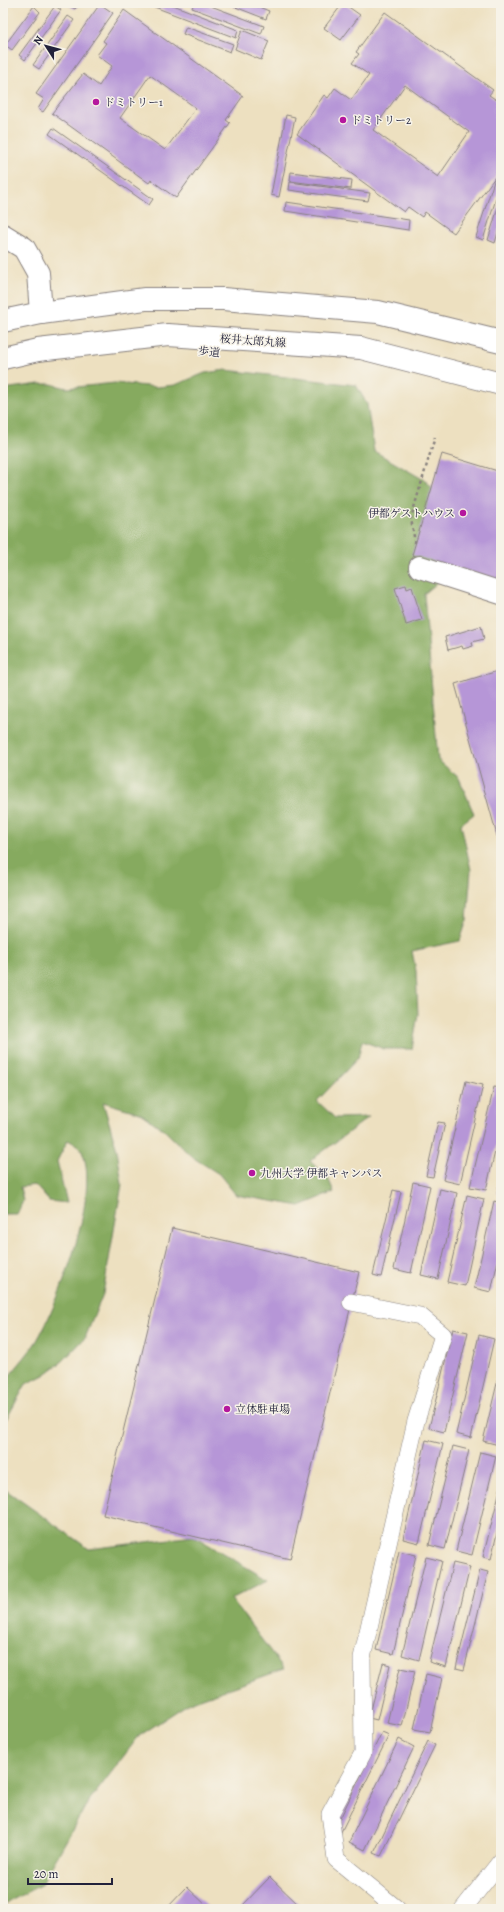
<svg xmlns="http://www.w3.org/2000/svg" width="504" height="1912" viewBox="0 0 504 1912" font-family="Alegreya,'Noto Serif JP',serif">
<rect width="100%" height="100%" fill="#f7f3e8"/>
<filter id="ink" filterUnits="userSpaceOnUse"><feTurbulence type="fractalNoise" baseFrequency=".025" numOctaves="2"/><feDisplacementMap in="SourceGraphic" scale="8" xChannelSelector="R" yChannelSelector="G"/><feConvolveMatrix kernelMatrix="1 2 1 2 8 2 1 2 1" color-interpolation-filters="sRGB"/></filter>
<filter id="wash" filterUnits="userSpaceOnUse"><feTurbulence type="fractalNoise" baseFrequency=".012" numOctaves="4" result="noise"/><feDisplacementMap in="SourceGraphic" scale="16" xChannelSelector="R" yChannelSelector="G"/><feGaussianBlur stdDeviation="0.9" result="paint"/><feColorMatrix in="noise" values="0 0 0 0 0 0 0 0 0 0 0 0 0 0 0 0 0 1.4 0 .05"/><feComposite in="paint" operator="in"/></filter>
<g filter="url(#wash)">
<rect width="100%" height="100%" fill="#ede0c0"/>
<path fill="#86aa5f" stroke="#54664d" d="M 226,370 L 356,385 L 367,404 L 374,451 L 426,481 L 441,498 L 449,573 L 424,594 L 438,760 L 459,778 L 474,814 L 461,824 L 471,870 L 467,920 L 460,941 L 412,951 L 416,971 L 418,1014 L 412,1049 L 384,1049 L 362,1041 L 358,1058 L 317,1101 L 335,1118 L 369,1117 L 310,1161 L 328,1178 L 334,1192 L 300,1206 L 236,1195 L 219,1174 L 192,1157 L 163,1129 L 140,1113 L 103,1102 L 117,1150 L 122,1184 L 103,1294 L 85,1338 L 63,1361 L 44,1375 L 26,1384 L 3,1425 L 3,1373 L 10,1375 C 19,1364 28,1354 36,1342 C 58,1306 104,1186 80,1148 C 78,1145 71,1142 68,1140 L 57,1161 L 67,1203 L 49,1201 L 35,1185 L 20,1187 L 23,1201 L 17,1214 L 3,1214 L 3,389 L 39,384 L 51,384 L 67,388 L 115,383 L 157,387 L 175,385 L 205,373 Z
M 3,1488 L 89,1549 L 194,1536 L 268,1580 L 231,1599 L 284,1669 L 189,1703 L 139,1736 L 85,1807 L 42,1884 L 3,1905 Z"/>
<g id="blocks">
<path fill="#b696d7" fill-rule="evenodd" d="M 65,3 L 80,3 L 75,9 Z
M 144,3 L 168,3 L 238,30 L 236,38 Z
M 194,3 L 203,3 L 264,26 L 261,34 L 192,8 Z
M 225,3 L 249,3 L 269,11 L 266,19 Z
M 343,3 L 360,15 L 341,40 L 324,28 Z
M 100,4 L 113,13 L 43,112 L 38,109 L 44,99 L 36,94 Z
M 34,6 L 40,12 L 12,50 L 5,45 Z
M 55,6 L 61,10 L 25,60 L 19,55 Z
M 124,10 L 243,96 L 226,120 L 230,123 L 176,198 L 151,180 L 149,183 L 52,113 L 83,74 L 99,86 L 112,66 L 97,55 L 106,43 L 103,41 ZM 150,75 L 196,108 L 165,150 L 120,118 Z
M 385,12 L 493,90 L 489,95 L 501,103 L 499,109 L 501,110 L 501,169 L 454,233 L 425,212 L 422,217 L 408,207 L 404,212 L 297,134 L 324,95 L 328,98 L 335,88 L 351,100 L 369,75 L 352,63 L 359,54 L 356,52 ZM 405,85 L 469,132 L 438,177 L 373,130 Z
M 68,16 L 74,20 L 39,69 L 33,65 Z
M 186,27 L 233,44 L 230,52 L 183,34 Z
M 242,30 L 269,41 L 261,60 L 235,49 Z
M 286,115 L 295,117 L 279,197 L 271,195 Z
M 53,128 L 153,199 L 149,205 L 49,134 Z
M 291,172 L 352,180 L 351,189 L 290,181 Z
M 495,178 L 501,180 L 501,183 L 483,240 L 476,237 Z
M 290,182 L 370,193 L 368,201 L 289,190 Z
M 501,198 L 501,222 L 495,243 L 488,240 Z
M 286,202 L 409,220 L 408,230 L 285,211 Z
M 442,454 L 501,472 L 501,582 L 412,555 Z
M 406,585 L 407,589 L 412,587 L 422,620 L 406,625 L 395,588 Z
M 481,626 L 484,639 L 472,642 L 473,646 L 463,649 L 462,646 L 448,650 L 445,637 Z
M 501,670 L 501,850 L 455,684 Z
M 466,1081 L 483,1085 L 460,1184 L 443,1180 Z
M 494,1087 L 501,1088 L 501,1126 L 486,1190 L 470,1187 Z
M 438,1122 L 445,1123 L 433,1177 L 426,1176 Z
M 500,1179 L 501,1179 L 501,1194 L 497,1193 Z
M 413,1182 L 430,1186 L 411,1273 L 394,1269 Z
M 440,1189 L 457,1193 L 438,1279 L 421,1275 Z
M 393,1190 L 401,1192 L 381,1277 L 373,1275 Z
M 467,1195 L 484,1199 L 465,1286 L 447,1282 Z
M 494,1201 L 501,1203 L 501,1247 L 491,1292 L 474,1288 Z
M 172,1228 L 359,1272 L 290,1559 L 103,1515 Z
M 453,1329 L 468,1332 L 444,1432 L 429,1428 Z
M 479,1335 L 494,1339 L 471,1438 L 456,1434 Z
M 501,1367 L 501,1436 L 499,1445 L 483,1441 Z
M 426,1440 L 443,1444 L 419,1543 L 403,1539 Z
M 453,1446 L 469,1450 L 445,1549 L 429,1545 Z
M 480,1452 L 496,1456 L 472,1555 L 456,1551 Z
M 501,1486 L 501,1516 L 491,1559 L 483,1557 Z
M 399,1551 L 416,1555 L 393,1654 L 376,1650 Z
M 426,1557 L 442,1561 L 419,1660 L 402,1655 Z
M 453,1563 L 470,1567 L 446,1667 L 429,1662 Z
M 480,1570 L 488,1572 L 464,1670 L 456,1668 Z
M 383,1663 L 390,1665 L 377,1720 L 369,1718 Z
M 400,1668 L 415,1671 L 402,1726 L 387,1723 Z
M 426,1674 L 442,1678 L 430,1732 L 414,1729 Z
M 382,1732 L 389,1735 L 339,1836 L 333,1833 Z
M 399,1739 L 414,1747 L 365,1850 L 349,1842 Z
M 428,1741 L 435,1745 L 381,1856 L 374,1853 Z
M 270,1877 L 303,1909 L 244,1909 L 241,1907 Z
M 187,1887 L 210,1909 L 166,1909 Z"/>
</g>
</g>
<g filter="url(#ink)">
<use href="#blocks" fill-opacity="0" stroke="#88817e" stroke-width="1"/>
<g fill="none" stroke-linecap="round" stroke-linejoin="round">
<defs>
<path id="service" d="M 351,1302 L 420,1316 L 443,1335 L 416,1421 L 362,1658 L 363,1753 L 330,1814 L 336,1859 L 397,1909
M 463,1909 L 501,1861"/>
<path id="minor" d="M 420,567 L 501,593"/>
<path id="tertiary" d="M 3,235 L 24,248 L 38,273 L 41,313"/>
<path id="secondary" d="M 3,321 L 41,313 L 145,299 L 223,299 L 378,312 L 501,342
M 3,358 L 38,350 L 168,335 L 361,348 L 501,384"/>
</defs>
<use href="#service" stroke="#88817e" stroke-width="18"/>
<use href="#minor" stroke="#88817e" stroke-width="24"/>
<use href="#tertiary" stroke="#88817e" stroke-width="24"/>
<use href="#secondary" stroke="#88817e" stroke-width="24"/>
<path stroke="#88817e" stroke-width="2.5" stroke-dasharray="3 3" stroke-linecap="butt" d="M 415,543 L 411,518 L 435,437
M 500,1602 L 501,1602"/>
<use href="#service" stroke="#fff" stroke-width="17"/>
<use href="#minor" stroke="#fff" stroke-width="22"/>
<use href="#tertiary" stroke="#fff" stroke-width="22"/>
<use href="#secondary" stroke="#fff" stroke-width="22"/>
</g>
</g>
<g fill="#b5179e" stroke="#f7f3e8" stroke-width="1.5">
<circle cx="96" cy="102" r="4"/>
<circle cx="343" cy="120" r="4"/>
<circle cx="463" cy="513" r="4"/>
<circle cx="252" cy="1173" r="4"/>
<circle cx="227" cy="1409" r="4"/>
</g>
<g text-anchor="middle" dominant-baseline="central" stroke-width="3" stroke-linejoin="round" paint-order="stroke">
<g font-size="11" fill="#22223b" stroke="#f7f3e8" text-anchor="start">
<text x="104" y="102">ドミトリー1</text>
<text x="351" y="120">ドミトリー2</text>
<text x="455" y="513" text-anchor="end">伊都ゲストハウス</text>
<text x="260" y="1173">九州大学 伊都キャンパス</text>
<text x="235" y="1409">立体駐車場</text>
</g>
<g font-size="11" fill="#22223b" stroke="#f7f3e8">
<text transform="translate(253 341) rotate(4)">桜井太郎丸線</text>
<text transform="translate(209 352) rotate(6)">歩道</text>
</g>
</g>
<rect width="504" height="1912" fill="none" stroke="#f7f3e8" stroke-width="16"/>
<g transform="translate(46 46) rotate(306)" stroke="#f7f3e8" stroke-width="3" paint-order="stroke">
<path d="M0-3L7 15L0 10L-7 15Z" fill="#22223b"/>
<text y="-6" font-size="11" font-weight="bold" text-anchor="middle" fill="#22223b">N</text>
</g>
<path d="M28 1878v6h84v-6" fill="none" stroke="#22223b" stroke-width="2"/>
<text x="34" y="1878" font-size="12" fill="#22223b" stroke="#f7f3e8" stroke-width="3" paint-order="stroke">20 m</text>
</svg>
